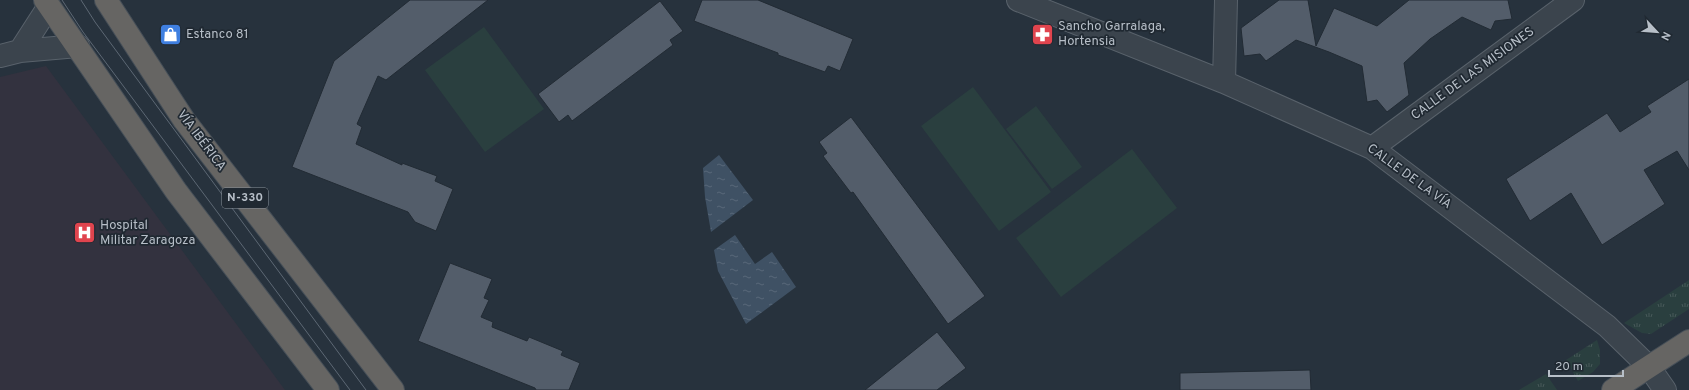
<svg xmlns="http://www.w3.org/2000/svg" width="1689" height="390" viewBox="0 0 1689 390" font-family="Overpass,sans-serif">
<defs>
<pattern id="grass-tufts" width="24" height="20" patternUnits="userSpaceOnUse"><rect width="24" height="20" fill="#2a3f3f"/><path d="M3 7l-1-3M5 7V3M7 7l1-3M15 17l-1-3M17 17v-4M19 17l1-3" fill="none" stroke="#475959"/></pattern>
<pattern id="water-ripples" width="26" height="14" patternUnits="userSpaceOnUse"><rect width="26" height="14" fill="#3f5164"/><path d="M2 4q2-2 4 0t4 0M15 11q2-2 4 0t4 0" fill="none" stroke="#586879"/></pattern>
</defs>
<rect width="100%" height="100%" fill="#27323d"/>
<path fill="#33323f" d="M 46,66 L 285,390 L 0,390 L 0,77 Z"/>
<path fill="url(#grass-tufts)" d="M 1689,280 L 1689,309 L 1651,334 L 1642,333 L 1624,323 Z
M 1597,340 L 1600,350 L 1600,364 L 1593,372 L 1578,381 L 1566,360 Z
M 1546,374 L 1557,390 L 1519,390 Z"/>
<path fill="#2a3f3f" d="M 484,27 L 544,109 L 485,152 L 425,70 Z
M 973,87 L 1051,192 L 999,231 L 921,126 Z
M 1036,106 L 1082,167 L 1052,189 L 1006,129 Z
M 1132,149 L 1177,208 L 1061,297 L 1016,238 Z"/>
<path fill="url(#water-ripples)" d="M 719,155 L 753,200 L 711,232 L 705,197 L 703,168 Z
M 735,235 L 755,264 L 772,252 L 796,287 L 746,324 L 718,271 L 714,250 Z"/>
<path fill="#535d6a" stroke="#222b34" d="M 410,0 L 488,0 L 386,80 L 378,76 L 357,124 L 362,127 L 356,144 L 402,165 L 402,163 L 437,176 L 435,181 L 453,189 L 436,231 L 415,222 L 408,212 L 292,167 L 334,61 Z
M 702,0 L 758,0 L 853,39 L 840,71 L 828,66 L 825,72 L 778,55 L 778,53 L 694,21 Z
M 1279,0 L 1308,0 L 1316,46 L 1334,8 L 1377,26 L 1409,0 L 1508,0 L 1512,19 L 1495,21 L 1491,30 L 1462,17 L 1430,39 L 1404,63 L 1409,95 L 1387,112 L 1377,100 L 1367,102 L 1362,66 L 1329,52 L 1296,40 L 1266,61 L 1260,54 L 1244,56 L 1241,28 Z
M 660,1 L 683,31 L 670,40 L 673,45 L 572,121 L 568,115 L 559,122 L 538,94 Z
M 1689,79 L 1689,170 L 1677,151 L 1644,170 L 1665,204 L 1602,245 L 1571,193 L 1530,221 L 1506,179 L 1607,113 L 1620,132 L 1651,112 L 1647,106 Z
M 851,117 L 985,296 L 948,324 L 853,192 L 851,193 L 823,156 L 827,153 L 819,142 Z
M 450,263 L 492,279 L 484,298 L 489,300 L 481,317 L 493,322 L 492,327 L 527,341 L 529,337 L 563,351 L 561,355 L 580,363 L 569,390 L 536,390 L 535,388 L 418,341 Z
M 937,332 L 966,368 L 937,390 L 865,390 Z
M 1310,370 L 1311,390 L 1180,390 L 1180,373 Z"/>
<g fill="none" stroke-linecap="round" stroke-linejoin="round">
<defs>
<path id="minor" d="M 1018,0 L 1224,82 L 1372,148 L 1607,326 L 1649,367 L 1665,390
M 20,51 L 49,6
M 0,56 L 20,51 L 78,46
M 1224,82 L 1226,0
M 1372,148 L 1573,0"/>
<path id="trunk" d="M 45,0 L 176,191 L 328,390
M 106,0 L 184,120 L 393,390
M 1613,390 L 1689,341"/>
</defs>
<use href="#minor" stroke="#59626b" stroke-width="24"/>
<use href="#trunk" stroke="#464f58" stroke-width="24"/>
<use href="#minor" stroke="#3b444d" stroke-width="22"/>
<use href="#trunk" stroke="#666563" stroke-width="22"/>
<path stroke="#5d6874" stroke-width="1" d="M 62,0 L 83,32 L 350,390
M 81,0 L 95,22 L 366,390"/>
</g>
<defs>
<symbol id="pharmacy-square" viewBox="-11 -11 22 22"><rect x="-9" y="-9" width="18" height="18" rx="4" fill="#e0444e" stroke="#202932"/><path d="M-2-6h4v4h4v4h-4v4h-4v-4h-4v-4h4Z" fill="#fff"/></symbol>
<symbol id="shop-square" viewBox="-11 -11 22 22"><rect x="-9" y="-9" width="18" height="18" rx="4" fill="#3f7fe0" stroke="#202932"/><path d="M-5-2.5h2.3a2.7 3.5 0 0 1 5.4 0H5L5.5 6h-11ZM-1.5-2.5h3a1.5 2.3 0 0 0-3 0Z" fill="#fff"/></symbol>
<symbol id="hospital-square" viewBox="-11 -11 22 22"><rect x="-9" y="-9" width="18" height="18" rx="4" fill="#e0444e" stroke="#202932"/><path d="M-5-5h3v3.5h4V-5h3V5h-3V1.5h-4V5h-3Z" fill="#fff"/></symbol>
</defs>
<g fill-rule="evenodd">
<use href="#pharmacy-square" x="1030" y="22" width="25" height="25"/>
<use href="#shop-square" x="158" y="22" width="25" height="25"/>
<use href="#hospital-square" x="72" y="220" width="25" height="25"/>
</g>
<g text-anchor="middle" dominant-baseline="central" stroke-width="3.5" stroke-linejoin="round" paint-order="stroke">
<rect fill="#202932" stroke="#8a929b" stroke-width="1" x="222" y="188" width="46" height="20" rx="3"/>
<g font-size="12" font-weight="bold" fill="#b7bfc8">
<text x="245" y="198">N-330</text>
</g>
<g font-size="13" fill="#b7bfc8" stroke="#202932" text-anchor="start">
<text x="1058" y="27">Sancho Garralaga,<tspan x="1058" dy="15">Hortensia</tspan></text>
<text x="186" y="35">Estanco 81</text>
<text x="100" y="226">Hospital<tspan x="100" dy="15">Militar Zaragoza</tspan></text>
</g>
<g font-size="13" fill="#b7bfc8" stroke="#202932">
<text transform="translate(1473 74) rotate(-36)">CALLE DE LAS MISIONES</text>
<text transform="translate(201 141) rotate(53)">VÍA IBÉRICA</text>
<text transform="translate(1409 177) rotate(36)">CALLE DE LA VÍA</text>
</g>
</g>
<g transform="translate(1657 32) rotate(116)" stroke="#202932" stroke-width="3" paint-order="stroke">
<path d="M0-3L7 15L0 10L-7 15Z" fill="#b7bfc8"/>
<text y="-6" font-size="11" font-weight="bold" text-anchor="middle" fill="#b7bfc8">N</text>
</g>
<path d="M1549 370v6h74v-6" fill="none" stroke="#b7bfc8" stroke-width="2"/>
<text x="1555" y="370" font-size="12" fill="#b7bfc8" stroke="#202932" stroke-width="3" paint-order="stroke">20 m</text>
</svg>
